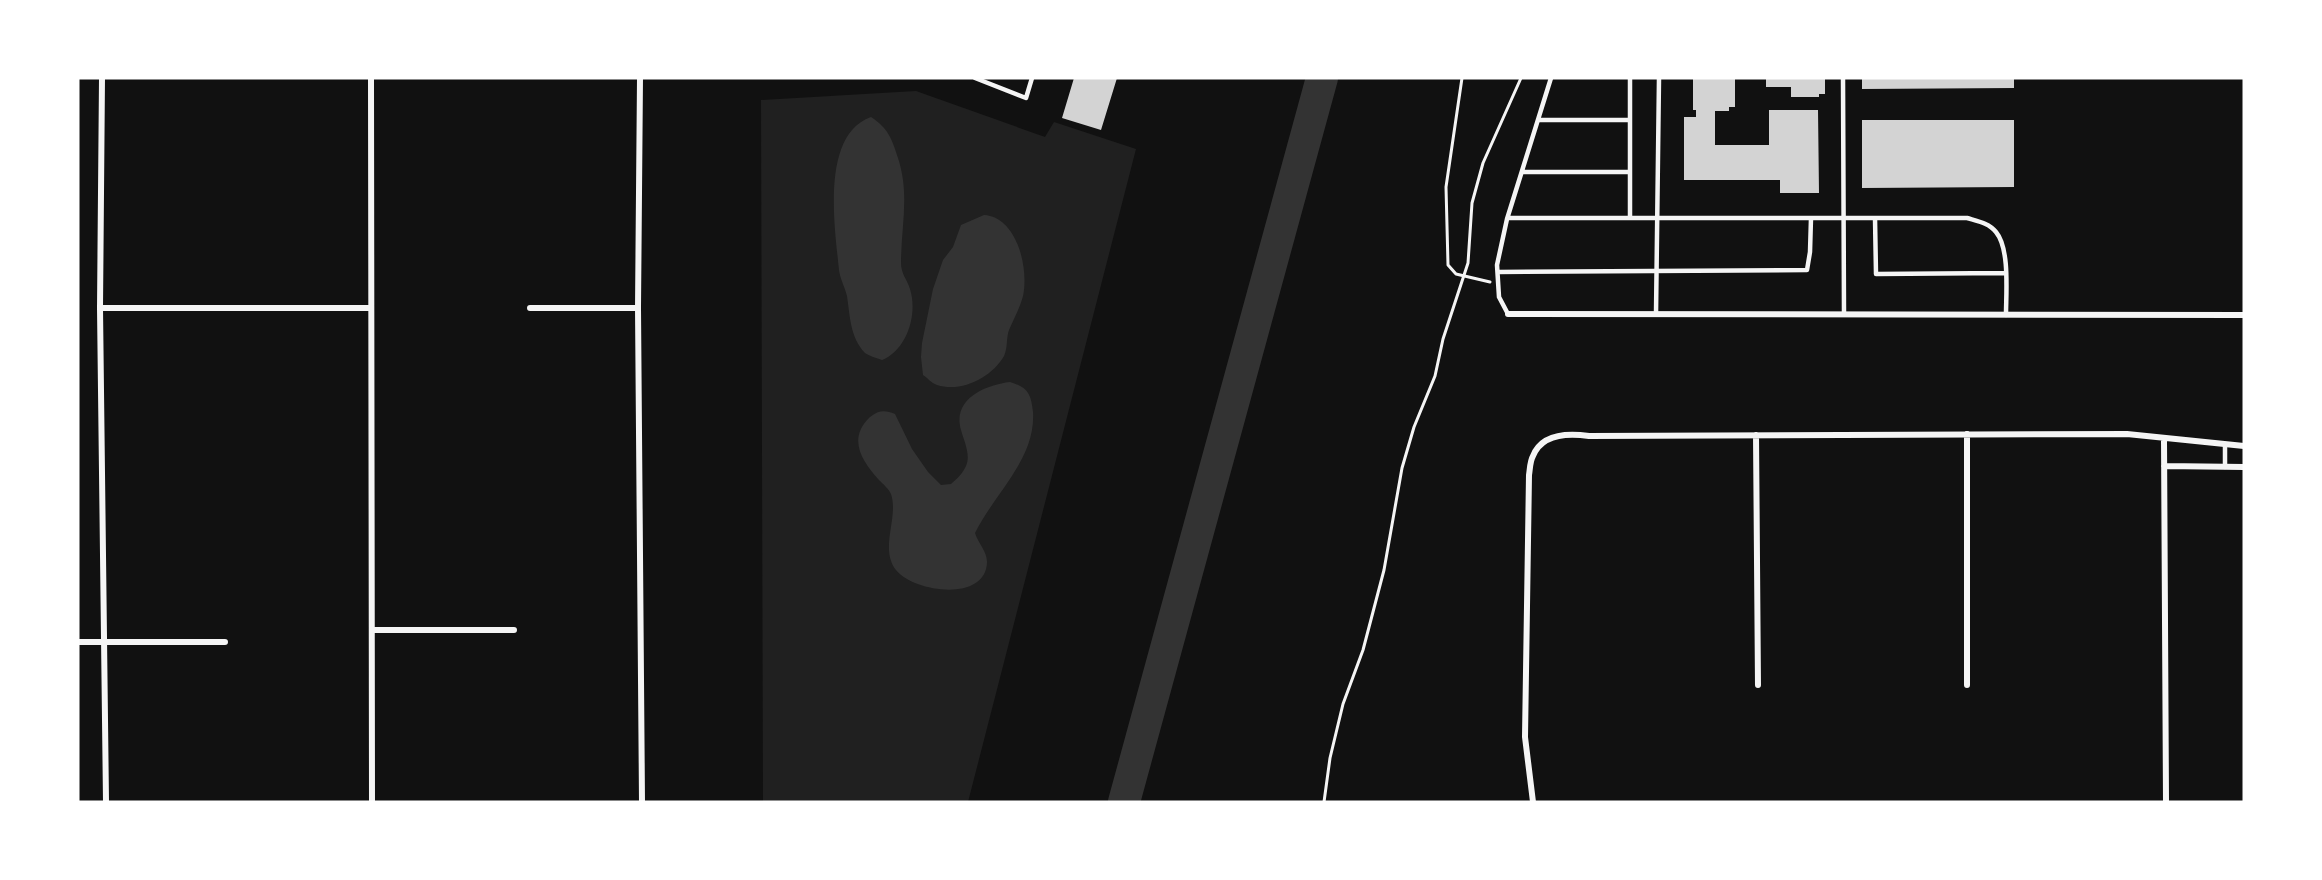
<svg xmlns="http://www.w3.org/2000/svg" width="2322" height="880" viewBox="0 0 2322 880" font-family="Roboto,sans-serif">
<rect width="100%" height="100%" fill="#111"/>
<path fill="#202020" d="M 916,91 L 1045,137 L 1054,122 L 1136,149 L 968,802 L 763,802 L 761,100 Z"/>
<path fill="#333" d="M 871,117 C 888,128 892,139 898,158 C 910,195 901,226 901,263 C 901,274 907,279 910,289 C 918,314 907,350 882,360 C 877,358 869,356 865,353 C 850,337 850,316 847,296 C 845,287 840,279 839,270 C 835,229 820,135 871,117 Z
M 984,215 C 1017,217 1029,268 1023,296 C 1020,308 1014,318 1009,330 C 1006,338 1008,347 1004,356 C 992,377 962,393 937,385 C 931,383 928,378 923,375 L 921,357 L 922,343 L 933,289 L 943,260 L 953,247 L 961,225 Z
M 1010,382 C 1027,387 1031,393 1033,412 C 1036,459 994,494 975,533 C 978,543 987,551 987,562 C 986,603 913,592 896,570 C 879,548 899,518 891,494 C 889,489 883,484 879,480 C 862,461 847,439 870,417 C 879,410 885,410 895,414 L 912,449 L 928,472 L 941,485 L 951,484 C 957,479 963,473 966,466 C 971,455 964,441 961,430 C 952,399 985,385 1010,382 Z"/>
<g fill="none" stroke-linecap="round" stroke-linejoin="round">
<path stroke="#333" stroke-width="32" d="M 1124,802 L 1322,78"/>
</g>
<path fill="#d3d3d3" d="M 1074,78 L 1117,78 L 1101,130 L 1062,118 Z
M 1693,78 L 1735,78 L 1735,107 L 1729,107 L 1729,111 L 1715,111 L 1715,145 L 1769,145 L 1769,110 L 1818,110 L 1819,193 L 1780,193 L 1780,180 L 1684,180 L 1684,117 L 1696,117 L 1696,110 L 1693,110 Z
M 1766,78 L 1825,78 L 1825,94 L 1819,94 L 1819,97 L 1791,97 L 1791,87 L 1766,87 Z
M 1862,78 L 2014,78 L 2014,88 L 1862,89 Z
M 1862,120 L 2014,120 L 2014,187 L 1862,188 Z"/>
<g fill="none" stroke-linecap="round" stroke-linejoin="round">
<path stroke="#f5f5f5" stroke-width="3" d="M 1462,78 L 1446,187 L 1448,265 L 1456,274 L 1490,282
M 1324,802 L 1330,758 L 1343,704 L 1363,650 L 1384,570 L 1402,468 L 1414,427 L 1435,376 L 1443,339 L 1468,263 L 1472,203 L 1483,163 L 1521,78"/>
<path stroke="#f5f5f5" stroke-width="4.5" d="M 975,78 L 1026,98 L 1032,78
M 1630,78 L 1630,218
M 1843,78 L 1844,314
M 1538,120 L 1630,120
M 1522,172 L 1630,172
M 1508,218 L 1967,218 C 1977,221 1989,223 1996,232 C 2010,249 2006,293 2006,315
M 1875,218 L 1876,274 L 2005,273
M 1498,272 L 1807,270 L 1810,252 L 1811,218
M 1508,314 L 1499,297 L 1497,265 L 1507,219 L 1551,78
M 1656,314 L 1659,78
M 2225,467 L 2225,445"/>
<path stroke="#f5f5f5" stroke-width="6" d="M 102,78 L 100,308 L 106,802
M 371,78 L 372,802
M 640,78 L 638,308 L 642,802
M 100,308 L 370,308
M 530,308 L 638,308
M 1508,314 L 2244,315
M 1967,434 L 1967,685
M 1756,435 L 1758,685
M 2164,439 L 2166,802
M 2164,466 L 2244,467
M 372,630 L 514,630
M 78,642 L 225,642
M 1533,802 L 1525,737 L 1529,475 C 1530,469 1530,461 1533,456 C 1542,433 1568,433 1589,436 L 2127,434 L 2244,446"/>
</g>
<rect width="2322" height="880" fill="none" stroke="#ffffff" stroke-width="159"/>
</svg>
